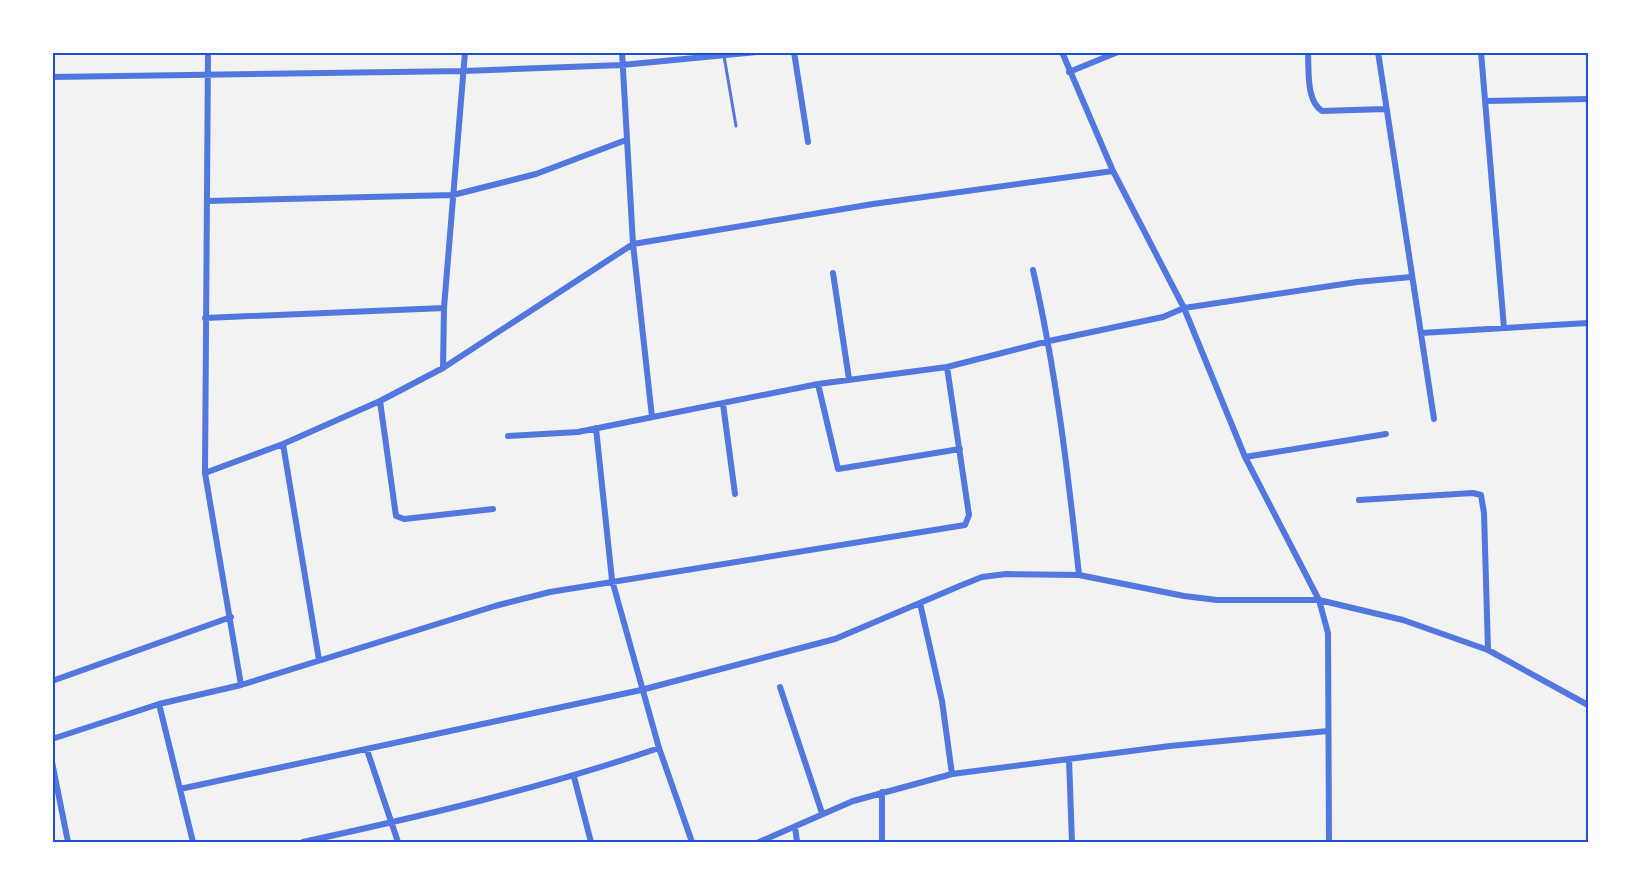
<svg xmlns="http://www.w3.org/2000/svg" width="1641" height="895" viewBox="0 0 1641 895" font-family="'Nunito Sans',sans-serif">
<rect width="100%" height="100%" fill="#f2f2f2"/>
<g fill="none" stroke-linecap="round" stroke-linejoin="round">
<path stroke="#5277de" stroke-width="3" d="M 724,56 L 736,126"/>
<path stroke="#5277de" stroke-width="6" d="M 208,52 L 205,473 L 241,685
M 622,52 L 633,244 L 652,417
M 794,52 L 808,142
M 1062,52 L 1113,171 L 1184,308 L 1245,457 L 1319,600 L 1328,633 L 1329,842
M 1308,52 C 1309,70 1306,101 1322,111 L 1385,109
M 1378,52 L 1434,419
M 1481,52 L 1504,328
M 1069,72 L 1118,52
M 52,77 L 464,71 L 622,65 L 757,52
M 1486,101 L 1588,99
M 207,201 L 453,195 L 536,174 L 626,140
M 1033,270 C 1056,371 1068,472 1079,575
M 833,273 L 849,379
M 205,318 L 444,308
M 1421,333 L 1588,323
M 443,368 L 444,308 L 465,52
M 818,384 L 838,469 L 960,449
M 380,401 L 396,516 L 404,519 L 493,509
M 723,404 L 735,494
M 596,428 L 612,580 L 659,748 L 692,842
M 508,436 L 578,432 L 818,384 L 947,367 L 1049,341 L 1163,317 L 1184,308 L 1357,282 L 1411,277
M 283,444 L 319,660
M 1245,457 L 1386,434
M 205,473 L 283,444 L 380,401 L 443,368 L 633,244 L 873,204 L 1113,171
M 1359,500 L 1473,493 L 1481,495 L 1484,513 L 1488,650
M 920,603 L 942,701 L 952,774
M 52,681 L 231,617
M 780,687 L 822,813
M 159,704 L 193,842
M 52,739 L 159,704 L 241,685 L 495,606 L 550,592 L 965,525 L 969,515 L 947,367
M 367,750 L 398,842
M 1069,759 L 1072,842
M 52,762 L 68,842
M 574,777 L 591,842
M 180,789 L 641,690 L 835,639 L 962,585 L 982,577 L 1006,574 L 1079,575 L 1184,596 L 1217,600 L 1319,600 L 1403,620 L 1488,650 L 1588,705
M 882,792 L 882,842
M 795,827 L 797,842
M 303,842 C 423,816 542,788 659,748
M 759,842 L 853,801 L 952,774 L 1170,746 L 1328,731"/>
</g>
<rect width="1641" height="895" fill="none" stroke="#ffffff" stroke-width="108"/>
<rect x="54" y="54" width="1533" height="787" fill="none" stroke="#1d4ed8" stroke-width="2"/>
</svg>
